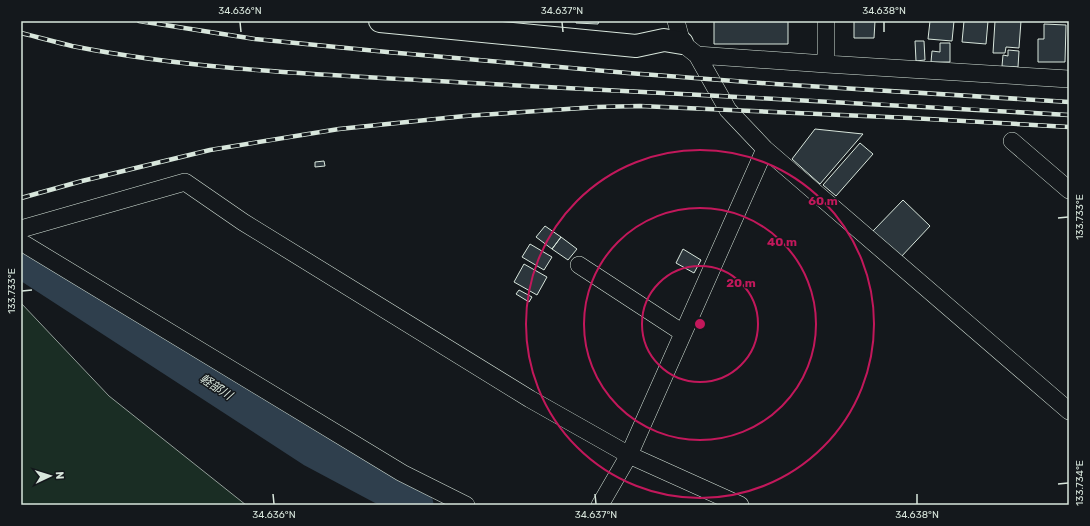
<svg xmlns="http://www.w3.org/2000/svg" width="1090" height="526" viewBox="0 0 1090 526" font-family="Rubik,'Noto Sans JP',sans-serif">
<rect width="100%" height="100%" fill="#14181c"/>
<path fill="#1a2d24" stroke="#939e99" d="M 21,303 L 109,396 L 246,505 L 21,505 Z"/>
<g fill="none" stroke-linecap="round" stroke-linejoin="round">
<path stroke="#2f3f4d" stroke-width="35" d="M 21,262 L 30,266 L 313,450 L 416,505"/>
</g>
<path fill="#2c363c" stroke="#d8e6dc" d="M 576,21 L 599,21 L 598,24 L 576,23 Z
M 714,21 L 788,21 L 788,44 L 714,44 Z
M 854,21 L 875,21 L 874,38 L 854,38 Z
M 930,21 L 954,21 L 952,41 L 928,39 Z
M 964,21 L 988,21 L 986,44 L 962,42 Z
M 995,21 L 1021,21 L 1019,48 L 1006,47 L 1005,53 L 993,53 Z
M 1044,24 L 1066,25 L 1065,62 L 1038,62 L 1038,39 L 1044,39 Z
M 915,41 L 924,41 L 925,60 L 916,61 Z
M 940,43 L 950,43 L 950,62 L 931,62 L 932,51 L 940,52 Z
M 1008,50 L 1019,51 L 1018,67 L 1002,66 L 1003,55 L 1008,56 Z
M 815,129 L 863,134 L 820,184 L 792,159 Z
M 860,143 L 873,154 L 836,196 L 823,185 Z
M 324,161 L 325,166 L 315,167 L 315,162 Z
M 903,200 L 930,226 L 900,258 L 873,231 Z
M 545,226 L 561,237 L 552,249 L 536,237 Z
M 561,237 L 577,249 L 568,260 L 552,249 Z
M 530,244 L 552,257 L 544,270 L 522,257 Z
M 683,249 L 701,260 L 694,273 L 676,263 Z
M 524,264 L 547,277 L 537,295 L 514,282 Z
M 519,290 L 532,297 L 529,302 L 516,294 Z"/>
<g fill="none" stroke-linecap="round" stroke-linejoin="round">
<defs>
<path id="minor" d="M 676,21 L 682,43 L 697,55 L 728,110 L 765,149 L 1069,411
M 826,21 L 826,64
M 697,55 L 826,64 L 1069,79
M 1012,141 L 1069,190
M 21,229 L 185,182 L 243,222 L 530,399 L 629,455 L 740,505
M 21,242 L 402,473 L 466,505
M 579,265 L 683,333
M 600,505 L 629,455 L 765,149"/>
<path id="tertiary" d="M 380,21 L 636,46 L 664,40 L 682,43"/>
</defs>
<use href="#minor" stroke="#d8e6dc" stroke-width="18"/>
<use href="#tertiary" stroke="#d8e6dc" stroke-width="24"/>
<use href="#minor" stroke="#14181c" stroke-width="17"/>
<use href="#tertiary" stroke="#14181c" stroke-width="22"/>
<defs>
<path id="rail" d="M 139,21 L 255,39 L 387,52 L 628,73 L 775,84 L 1069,102
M 21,33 C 38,37 55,42 72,46 C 204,72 339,75 472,83 C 671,94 870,103 1069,115
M 21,198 L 82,181 L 210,150 L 339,129 L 465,116 L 597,107 L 640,106 L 910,118 L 1069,127"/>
</defs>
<use href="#rail" stroke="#d8e6dc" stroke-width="4.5"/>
<use href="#rail" stroke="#14181c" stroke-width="3" stroke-dasharray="9" stroke-linecap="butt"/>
</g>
<path fill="none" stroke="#d8e6dc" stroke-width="1.5" d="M 240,22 L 241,32M 562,22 L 563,32M 884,22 L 884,32M 1058,218 L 1068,217M 22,291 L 32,290M 1058,484 L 1068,483M 273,494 L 274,504M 595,494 L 596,504M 917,494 L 917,504"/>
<g fill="none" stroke="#c2185b" stroke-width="2">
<circle cx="700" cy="324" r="58"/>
<circle cx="700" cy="324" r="116"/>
<circle cx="700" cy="324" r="174"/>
</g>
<g text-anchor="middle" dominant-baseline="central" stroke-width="3" stroke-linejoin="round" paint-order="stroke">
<g font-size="12" font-style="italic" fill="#d8e6dc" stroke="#14181c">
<text transform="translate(216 387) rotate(33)">軽部川</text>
</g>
</g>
<circle cx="700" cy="324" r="6" fill="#c2185b" stroke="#14181c" stroke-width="2"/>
<g font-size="12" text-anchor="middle" font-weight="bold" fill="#c2185b" stroke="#14181c" stroke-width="3" stroke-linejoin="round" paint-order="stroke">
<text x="823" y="205">60 m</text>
<text x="782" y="246">40 m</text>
<text x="741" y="287">20 m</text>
</g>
<rect width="1090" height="526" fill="none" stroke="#14181c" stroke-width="44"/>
<g transform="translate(50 476) rotate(86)" stroke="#14181c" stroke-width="3" paint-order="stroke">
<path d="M0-3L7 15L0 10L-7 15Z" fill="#d8e6dc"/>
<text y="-6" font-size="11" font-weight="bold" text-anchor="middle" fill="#d8e6dc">N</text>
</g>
<rect x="22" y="22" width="1046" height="482" fill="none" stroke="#d8e6dc" stroke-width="1.5"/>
<g font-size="10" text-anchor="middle" fill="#d8e6dc">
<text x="240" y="14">34.636°N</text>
<text x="562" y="14">34.637°N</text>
<text x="884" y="14">34.638°N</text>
<text transform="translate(1079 217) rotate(-90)" y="4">133.733°E</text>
<text transform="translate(11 291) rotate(-90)" y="4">133.733°E</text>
<text transform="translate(1079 483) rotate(-90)" y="4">133.734°E</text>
<text x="274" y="518">34.636°N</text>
<text x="596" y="518">34.637°N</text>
<text x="917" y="518">34.638°N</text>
</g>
</svg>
